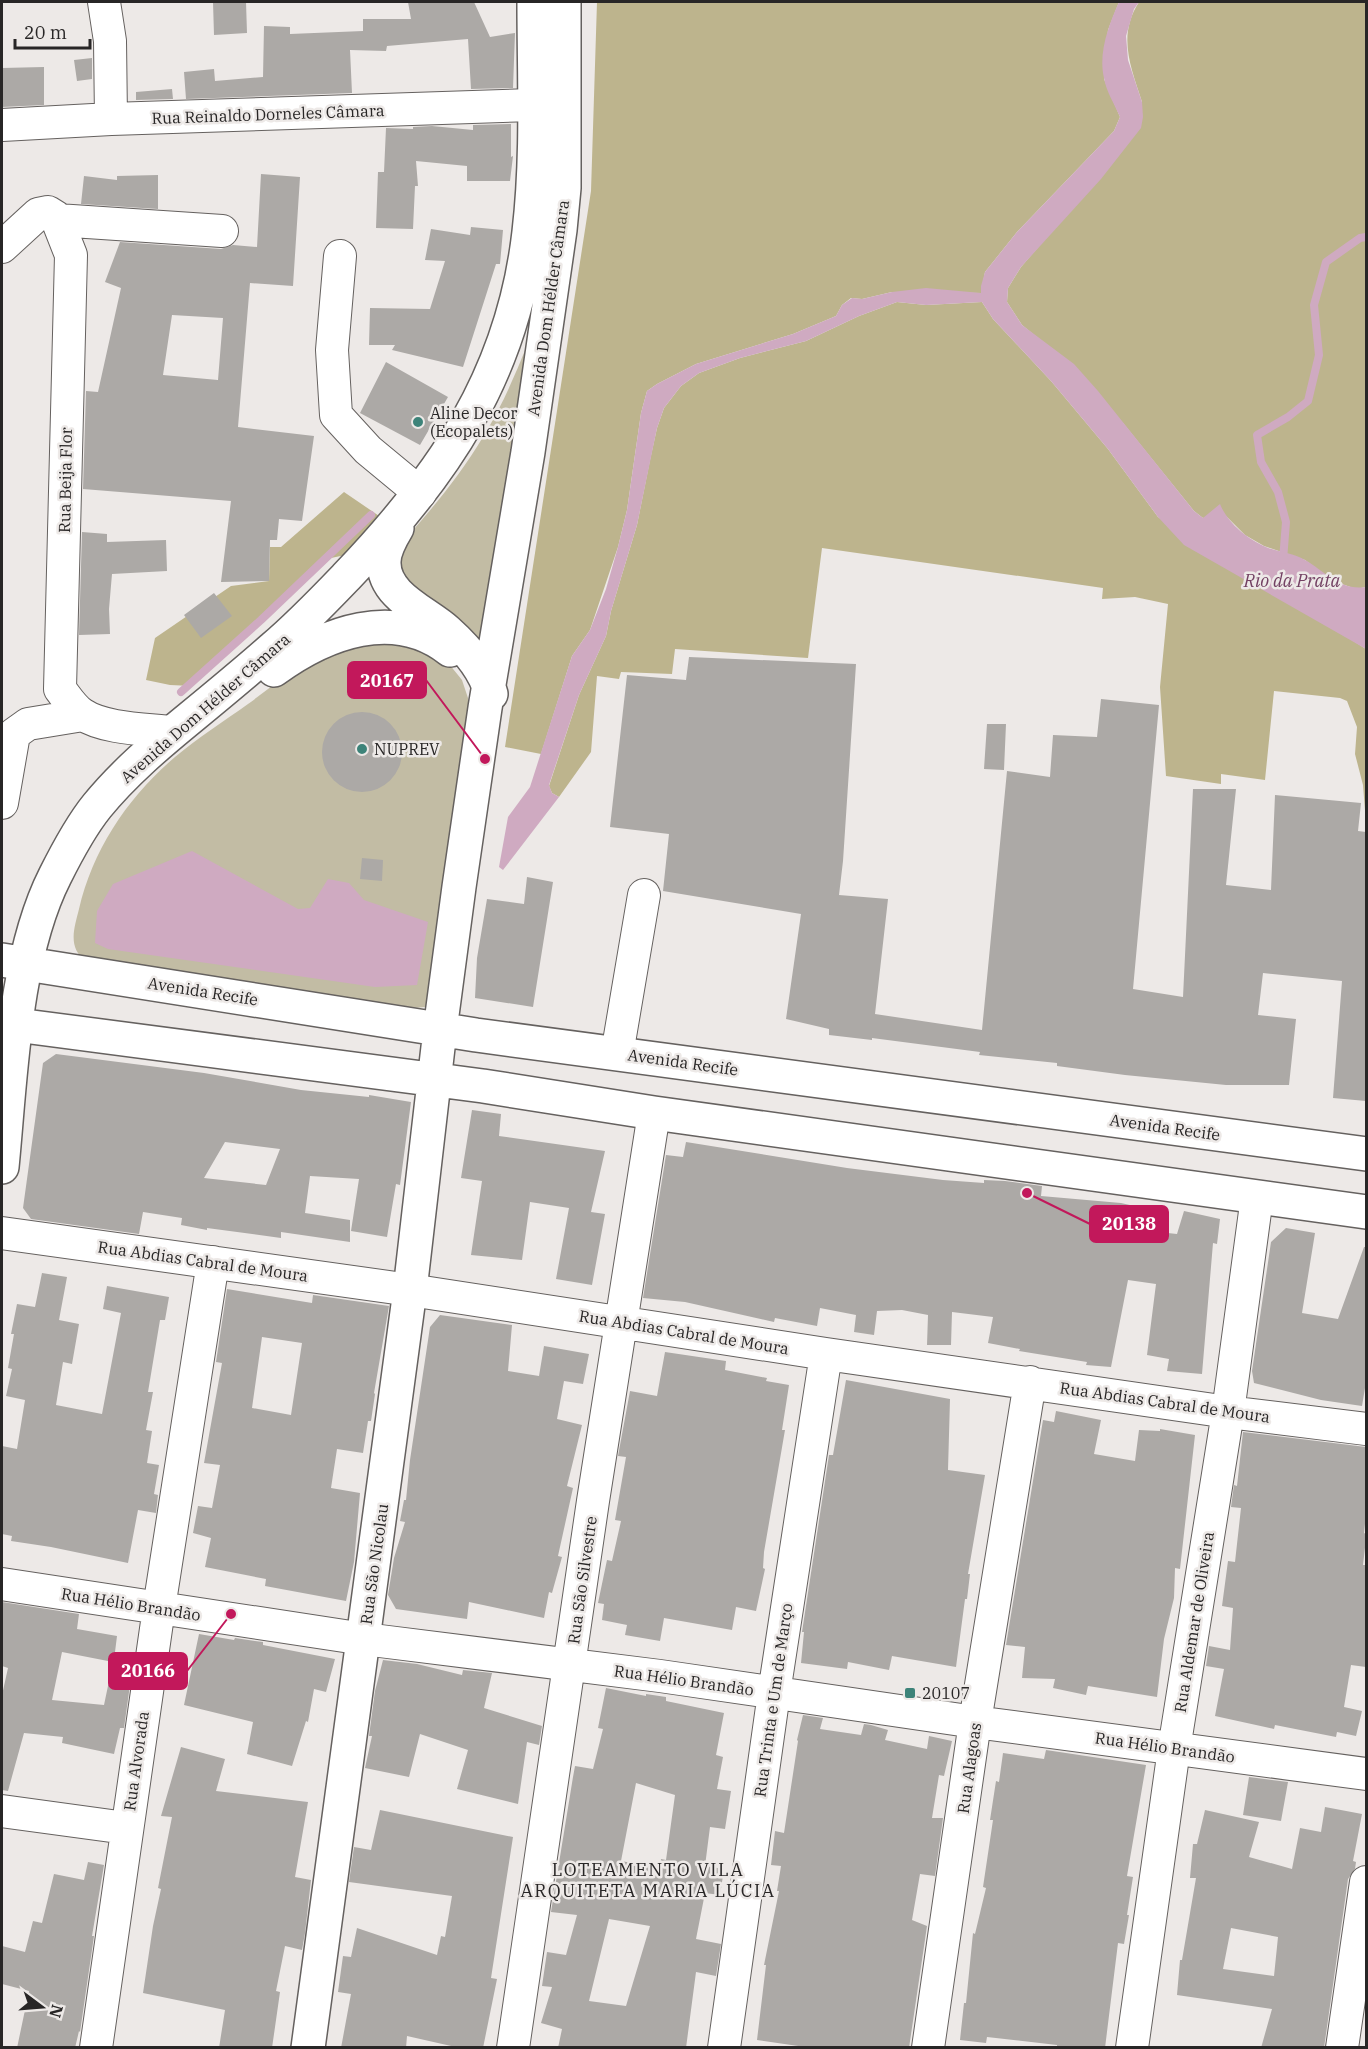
<svg xmlns="http://www.w3.org/2000/svg" width="1368" height="2049" viewBox="0 0 1368 2049" font-family="'IBM Plex Serif',serif">
<rect width="100%" height="100%" fill="#ede9e7"/>
<path fill="#c2bca4" d="M 544,302 L 487,662 L 410,593 L 393,553 C 426,516 458,479 483,437 C 509,395 526,348 544,302 Z
M 376,635 L 445,659 L 462,680 L 470,704 L 430,1003 L 425,1007 L 414,1008 L 87,962 C 67,948 74,929 79,909 C 93,849 128,797 175,757 C 198,738 224,721 248,704 C 269,689 289,671 311,659 C 331,648 355,643 376,635 Z"/>
<path fill="#bdb48d" d="M 597,2 L 1119,2 L 1108,30 L 1104,79 L 1120,117 L 1114,131 L 1017,232 L 985,272 L 981,293 L 892,292 L 862,299 L 851,298 L 842,305 L 836,316 L 793,334 L 696,364 L 657,384 L 647,391 L 641,413 L 627,510 L 618,547 L 590,630 L 572,656 L 541,754 L 505,747 L 591,191 Z
M 1139,2 L 1366,2 L 1366,587 L 1356,589 L 1342,584 L 1323,574 L 1305,560 L 1264,546 L 1245,535 L 1224,514 L 1203,518 L 1194,511 L 1123,423 L 1044,343 L 1022,325 L 1007,302 L 1008,288 L 1021,267 L 1040,245 L 1142,102 C 1131,67 1117,36 1139,2 Z
M 897,302 L 926,305 L 982,302 L 993,319 L 1051,381 L 1108,449 L 1158,517 L 1366,649 L 1366,823 L 1363,785 L 1355,754 L 1357,727 L 1347,701 L 1340,698 L 1274,691 L 1265,780 L 1221,774 L 1221,784 L 1166,776 L 1160,687 L 1168,604 L 1135,597 L 1102,599 L 1103,588 L 822,548 L 808,658 L 675,649 L 672,674 L 621,672 L 619,679 L 597,676 L 591,752 L 559,797 L 552,793 L 549,786 L 579,695 L 606,636 L 611,611 L 637,525 L 650,460 L 657,428 L 664,408 L 681,386 L 699,373 L 740,358 L 806,341 L 859,316 Z
M 344,492 L 385,520 L 355,553 L 331,558 L 192,686 L 170,685 L 146,680 L 155,638 L 231,586 L 269,581 L 270,547 L 281,547 Z"/>
<path fill="#cfaac1" d="M 1119,2 L 1139,2 L 1134,9 L 1126,36 L 1128,60 L 1142,102 L 1143,117 L 1141,128 L 1101,179 L 1021,267 L 1008,288 L 1007,302 L 1022,325 L 1074,364 L 1098,391 L 1194,511 L 1203,518 L 1220,504 C 1227,522 1247,539 1266,547 C 1278,552 1293,553 1305,560 C 1326,572 1340,591 1366,587 L 1366,649 L 1184,545 L 1158,517 L 1108,449 L 1051,381 L 993,319 L 982,302 L 926,305 L 897,302 L 859,316 L 806,341 L 740,358 L 699,373 L 681,386 L 664,408 L 657,428 L 637,525 L 611,611 L 606,636 L 579,695 L 549,785 L 552,793 L 559,797 L 503,870 L 499,867 L 508,817 L 530,787 L 572,656 L 590,630 L 606,589 L 618,547 L 627,510 L 641,413 L 647,391 L 657,384 L 696,364 L 793,334 L 836,316 L 842,305 L 852,298 L 862,299 L 892,292 L 926,288 L 981,293 L 981,286 L 985,272 L 1017,232 L 1114,131 L 1120,117 C 1115,105 1106,91 1104,78 C 1098,53 1109,24 1119,2 Z
M 192,851 L 298,909 L 310,908 L 328,879 L 349,883 L 364,900 L 428,922 L 417,985 L 375,987 L 108,949 L 95,943 L 97,911 L 113,884 Z"/>
<g fill="none" stroke-linecap="round" stroke-linejoin="round">
<path stroke="#cfaac1" stroke-width="8" d="M 1283,560 L 1286,522 L 1278,492 L 1261,462 L 1257,435 L 1288,417 L 1308,401 L 1319,355 L 1314,305 L 1326,262 L 1360,238 L 1366,237
M 181,692 L 261,620 L 371,515"/>
</g>
<path fill="#aca9a6" fill-rule="evenodd" d="M 213,2 L 246,2 L 247,33 L 214,35 Z
M 408,2 L 474,2 L 490,37 L 515,33 L 513,88 L 471,89 L 468,39 L 387,46 L 386,51 L 350,50 L 352,93 L 186,99 L 184,72 L 214,69 L 215,81 L 263,77 L 264,26 L 290,27 L 290,34 L 363,31 L 363,19 L 411,19 Z
M 92,58 L 92,79 L 77,81 L 74,60 Z
M 44,67 L 44,105 L 2,107 L 2,68 Z
M 172,89 L 173,99 L 136,100 L 136,92 Z
M 511,124 L 511,157 L 513,156 L 510,181 L 467,181 L 467,166 L 416,161 L 418,186 L 415,186 L 413,229 L 376,228 L 378,172 L 384,172 L 386,128 L 413,129 L 413,127 L 432,126 L 473,130 L 473,125 Z
M 261,174 L 300,177 L 293,286 L 250,283 L 238,427 L 314,436 L 302,521 L 279,519 L 277,540 L 270,540 L 269,581 L 221,582 L 231,501 L 83,489 L 86,391 L 98,392 L 121,288 L 105,282 L 120,242 L 221,249 L 233,245 L 257,247 ZM 172,315 L 223,318 L 218,380 L 163,375 Z
M 158,175 L 158,209 L 81,204 L 84,176 L 117,180 L 117,176 Z
M 471,227 L 503,230 L 500,264 L 496,264 L 463,367 L 392,350 L 395,345 L 369,345 L 370,308 L 430,309 L 445,261 L 425,260 L 431,229 L 470,235 Z
M 386,362 L 448,397 L 420,445 L 360,413 Z
M 82,532 L 107,534 L 107,542 L 166,540 L 167,571 L 112,574 L 109,609 L 110,634 L 79,635 Z
M 214,593 L 232,616 L 201,638 L 184,615 Z
M 689,657 L 856,664 L 843,861 L 839,895 L 888,899 L 875,1014 L 982,1030 L 1007,771 L 1050,777 L 1053,735 L 1097,737 L 1101,699 L 1159,705 L 1133,989 L 1183,997 L 1193,789 L 1236,789 L 1226,885 L 1271,890 L 1275,795 L 1361,803 L 1358,831 L 1366,832 L 1366,1101 L 1333,1098 L 1342,981 L 1263,973 L 1258,1015 L 1296,1019 L 1289,1085 L 1226,1085 L 1125,1075 L 1057,1066 L 1057,1063 L 979,1055 L 980,1052 L 872,1038 L 872,1040 L 829,1035 L 829,1029 L 786,1019 L 801,914 L 663,891 L 669,834 L 610,827 L 627,675 L 686,680 Z
M322 752a40 40 0 1 1 80 0a40 40 0 1 1-80 0Z
M 987,724 L 1006,724 L 1004,770 L 984,769 Z
M 362,858 L 383,860 L 382,881 L 360,879 Z
M 527,877 L 553,882 L 533,1007 L 475,998 L 477,958 L 487,899 L 524,904 Z
M 56,1054 L 204,1073 L 301,1090 L 369,1097 L 369,1095 L 411,1102 L 400,1185 L 396,1184 L 387,1237 L 351,1231 L 359,1179 L 310,1176 L 305,1213 L 350,1220 L 350,1242 L 281,1232 L 281,1238 L 207,1228 L 207,1230 L 181,1225 L 182,1218 L 143,1212 L 139,1234 L 31,1219 L 23,1208 L 43,1063 ZM 225,1142 L 280,1149 L 266,1185 L 204,1178 Z
M 472,1110 L 501,1114 L 499,1136 L 605,1151 L 591,1212 L 605,1214 L 592,1285 L 556,1279 L 569,1208 L 530,1202 L 522,1260 L 471,1255 L 482,1181 L 461,1178 Z
M 686,1142 L 847,1168 L 943,1180 L 984,1183 L 984,1180 L 1005,1181 L 1042,1186 L 1041,1196 L 1121,1203 L 1143,1208 L 1140,1230 L 1177,1234 L 1184,1211 L 1220,1219 L 1217,1244 L 1213,1243 L 1202,1374 L 1167,1371 L 1169,1359 L 1147,1355 L 1156,1284 L 1128,1280 L 1111,1367 L 1086,1365 L 1087,1362 L 1019,1351 L 1020,1349 L 988,1343 L 993,1317 L 952,1312 L 951,1345 L 927,1345 L 928,1315 L 902,1310 L 877,1311 L 874,1335 L 854,1332 L 856,1315 L 820,1308 L 817,1326 L 775,1318 L 774,1322 L 685,1302 L 643,1298 L 666,1155 L 683,1157 Z
M 1286,1228 L 1315,1233 L 1302,1313 L 1338,1319 L 1364,1247 L 1366,1247 L 1366,1388 L 1365,1388 L 1362,1406 L 1321,1400 L 1254,1383 L 1252,1371 L 1271,1242 Z
M 42,1273 L 67,1277 L 59,1320 L 79,1324 L 72,1364 L 63,1362 L 56,1405 L 102,1414 L 121,1313 L 103,1309 L 107,1286 L 169,1297 L 165,1320 L 160,1320 L 148,1392 L 153,1392 L 146,1430 L 152,1431 L 147,1463 L 159,1465 L 154,1494 L 158,1495 L 156,1513 L 138,1510 L 128,1563 L 51,1547 L 11,1541 L 12,1536 L 2,1534 L 2,1446 L 17,1449 L 25,1400 L 6,1396 L 12,1369 L 8,1368 L 14,1334 L 11,1334 L 17,1304 L 35,1307 Z
M 227,1289 L 312,1303 L 313,1295 L 389,1306 L 374,1393 L 375,1394 L 371,1421 L 368,1421 L 363,1453 L 337,1449 L 331,1488 L 360,1493 L 354,1562 L 346,1601 L 265,1586 L 266,1579 L 205,1567 L 211,1538 L 193,1533 L 198,1506 L 212,1508 L 220,1465 L 204,1463 L 222,1363 L 216,1362 ZM 262,1337 L 302,1343 L 291,1415 L 252,1408 Z
M 440,1315 L 512,1325 L 508,1371 L 539,1376 L 544,1346 L 589,1354 L 583,1384 L 564,1381 L 557,1419 L 582,1425 L 567,1486 L 573,1488 L 558,1556 L 562,1557 L 552,1593 L 549,1592 L 544,1618 L 469,1602 L 467,1619 L 396,1609 L 388,1595 L 394,1558 L 405,1522 L 400,1521 L 404,1500 L 406,1500 L 410,1460 L 430,1327 Z
M 665,1352 L 726,1361 L 725,1370 L 767,1378 L 766,1381 L 789,1385 L 782,1430 L 785,1430 L 764,1552 L 763,1568 L 765,1569 L 756,1611 L 736,1607 L 732,1630 L 664,1618 L 660,1641 L 625,1635 L 627,1625 L 602,1620 L 604,1604 L 598,1603 L 607,1560 L 612,1561 L 621,1521 L 615,1520 L 626,1457 L 618,1456 L 630,1391 L 657,1396 Z
M 846,1380 L 950,1399 L 948,1470 L 985,1475 L 968,1574 L 970,1574 L 967,1599 L 965,1599 L 956,1667 L 892,1656 L 889,1670 L 848,1662 L 847,1669 L 801,1663 L 804,1632 L 802,1632 L 829,1455 L 833,1455 Z
M 1056,1411 L 1101,1420 L 1094,1454 L 1135,1461 L 1139,1430 L 1160,1431 L 1160,1429 L 1195,1435 L 1180,1569 L 1175,1568 L 1174,1598 L 1164,1639 L 1157,1697 L 1088,1686 L 1086,1695 L 1053,1688 L 1055,1679 L 1022,1678 L 1025,1647 L 1006,1645 L 1043,1420 L 1054,1422 Z
M 1243,1432 L 1366,1447 L 1366,1515 L 1364,1533 L 1366,1534 L 1366,1539 L 1363,1565 L 1366,1565 L 1366,1667 L 1351,1665 L 1344,1707 L 1362,1711 L 1356,1736 L 1337,1732 L 1336,1737 L 1275,1725 L 1274,1729 L 1215,1716 L 1224,1669 L 1206,1666 L 1209,1646 L 1230,1650 L 1233,1608 L 1222,1606 L 1228,1561 L 1235,1562 L 1241,1508 L 1231,1507 L 1234,1485 L 1237,1486 Z
M 2,1602 L 79,1614 L 77,1629 L 117,1636 L 115,1652 L 134,1656 L 124,1728 L 120,1728 L 114,1754 L 62,1743 L 63,1737 L 24,1733 L 8,1791 L 2,1790 L 2,1695 L 8,1668 L 2,1666 ZM 62,1652 L 113,1662 L 104,1705 L 52,1700 Z
M 199,1634 L 234,1640 L 235,1638 L 255,1641 L 263,1642 L 263,1645 L 335,1659 L 326,1692 L 314,1689 L 308,1722 L 306,1721 L 292,1766 L 247,1754 L 253,1722 L 184,1705 Z
M 383,1660 L 417,1664 L 462,1675 L 463,1670 L 492,1673 L 484,1708 L 542,1726 L 539,1745 L 527,1742 L 518,1804 L 457,1789 L 468,1750 L 420,1734 L 409,1777 L 365,1768 L 372,1736 L 369,1736 L 375,1691 Z
M 606,1688 L 646,1696 L 646,1694 L 666,1697 L 666,1701 L 724,1713 L 716,1755 L 723,1757 L 717,1789 L 731,1791 L 725,1829 L 710,1827 L 705,1866 L 724,1869 L 720,1895 L 705,1893 L 696,1939 L 721,1944 L 716,1976 L 696,1972 L 686,2048 L 558,2048 L 562,2029 L 541,2023 L 552,1987 L 542,1986 L 547,1952 L 566,1955 L 577,1915 L 551,1912 L 573,1777 L 575,1766 L 593,1769 L 603,1729 L 598,1728 ZM 636,1783 L 675,1795 L 666,1860 L 661,1859 L 660,1868 L 621,1861 ZM 609,1919 L 650,1926 L 626,2006 L 589,2001 Z
M 803,1715 L 823,1718 L 820,1729 L 861,1735 L 864,1724 L 871,1725 L 888,1730 L 885,1740 L 927,1749 L 929,1736 L 952,1741 L 944,1776 L 939,1775 L 932,1818 L 943,1818 L 935,1876 L 920,1874 L 912,1920 L 927,1926 L 909,2048 L 812,2048 L 757,2040 L 766,1965 L 764,1965 L 779,1891 L 777,1891 L 781,1866 L 771,1865 L 775,1831 L 784,1833 L 798,1741 L 797,1740 Z
M 181,1747 L 225,1759 L 216,1791 L 308,1802 L 295,1877 L 311,1880 L 305,1933 L 302,1950 L 285,1946 L 276,1991 L 280,1992 L 272,2048 L 219,2048 L 225,2010 L 143,1993 L 153,1926 L 161,1889 L 158,1888 L 172,1817 L 161,1816 Z
M 1046,1750 L 1146,1765 L 1127,1876 L 1133,1877 L 1127,1915 L 1129,1915 L 1124,1944 L 1118,1943 L 1105,2048 L 1057,2048 L 1057,2045 L 987,2037 L 986,2043 L 960,2040 L 964,2003 L 966,2003 L 973,1933 L 975,1934 L 986,1888 L 983,1887 L 993,1820 L 990,1820 L 996,1781 L 999,1782 L 1003,1753 L 1044,1759 Z
M 1249,1777 L 1288,1782 L 1281,1821 L 1243,1815 Z
M 1325,1807 L 1362,1814 L 1353,1861 L 1356,1862 L 1355,1869 L 1348,1879 L 1324,2048 L 1261,2048 L 1272,2009 L 1177,1995 L 1180,1960 L 1182,1960 L 1196,1878 L 1190,1878 L 1193,1844 L 1197,1844 L 1205,1810 L 1259,1822 L 1249,1857 L 1292,1869 L 1300,1828 L 1321,1832 ZM 1231,1928 L 1278,1937 L 1274,1976 L 1223,1969 Z
M 380,1810 L 513,1837 L 491,1978 L 497,1979 L 483,2048 L 460,2048 L 407,2036 L 406,2048 L 341,2048 L 351,1994 L 338,1992 L 343,1956 L 351,1957 L 357,1928 L 437,1955 L 441,1936 L 445,1937 L 452,1896 L 349,1882 L 354,1847 L 371,1850 Z
M 88,1862 L 104,1865 L 92,1936 L 94,1936 L 80,2032 L 79,2031 L 75,2048 L 17,2048 L 29,1991 L 2,1984 L 2,1946 L 25,1952 L 33,1921 L 42,1923 L 54,1874 L 84,1880 Z"/>
<g fill="none" stroke-linecap="round" stroke-linejoin="round">
<defs>
<path id="minor" d="M 104,2 L 110,41 L 111,119
M 2,125 L 111,119 L 534,105
M 57,220 L 222,231
M 2,247 L 38,214 L 48,212 L 56,217 L 71,255 L 60,689 C 67,698 73,708 82,714 C 104,729 146,729 172,732
M 340,256 L 332,350 L 336,415 L 368,450 L 420,493
M 2,803 L 14,734 L 28,724 L 83,715
M 617,1054 L 644,895
M 2,1233 L 410,1290 L 826,1354 L 1228,1412 L 1366,1429
M 2,1584 L 364,1639 L 660,1676 L 975,1722 L 1366,1774
M 2,1811 L 126,1828
M 96,2048 L 159,1608 L 213,1262
M 513,2048 L 593,1501 L 654,1113
M 724,2048 L 774,1693 L 826,1354
M 928,2048 L 975,1722 L 1030,1382
M 1132,2048 L 1174,1749 L 1228,1412 L 1257,1197
M 1342,2048 L 1366,1882"/>
<path id="major" d="M 397,528 C 391,538 384,550 384,562 C 383,596 426,612 447,631 C 466,648 485,669 491,694
M 274,670 C 325,633 394,606 450,650
M 2,960 L 476,1035 L 1366,1154
M 2,1023 L 483,1086 L 654,1113 L 1366,1212
M 2,1167 C 11,1076 14,957 55,876 C 67,852 80,827 97,806 C 124,773 157,745 190,718 C 218,695 246,672 273,648 C 299,626 322,602 346,577 C 443,476 513,375 529,232 C 538,156 534,78 534,2
M 308,2048 L 410,1290 L 440,1030 L 459,887 L 485,708 L 528,452 L 560,230 L 564,188 L 564,2"/>
</defs>
<use href="#minor" stroke="#65615f" stroke-width="34"/>
<use href="#major" stroke="#65615f" stroke-width="36"/>
<use href="#minor" stroke="#fff" stroke-width="32"/>
<use href="#major" stroke="#fff" stroke-width="33"/>
</g>
<g fill="#3d8379" stroke="#ede9e7" stroke-width="2">
<circle cx="418" cy="422" r="6"/>
<circle cx="362" cy="749" r="6"/>
<rect x="904" y="1687" width="12" height="12" rx="3"/>
</g>
<g text-anchor="middle" dominant-baseline="central" stroke-width="5" stroke-linejoin="round" paint-order="stroke">
<g font-size="16" fill="#282626" stroke="#ede9e7">
<text transform="translate(268 114) rotate(-2)">Rua Reinaldo Dorneles Câmara</text>
<text transform="translate(548 308) rotate(-82)">Avenida Dom Hélder Câmara</text>
<text transform="translate(65 480) rotate(-89)">Rua Beija Flor</text>
<text transform="translate(205 708) rotate(-41)">Avenida Dom Hélder Câmara</text>
<text transform="translate(203 991) rotate(9)">Avenida Recife</text>
<text transform="translate(683 1062) rotate(8)">Avenida Recife</text>
<text transform="translate(1165 1127) rotate(8)">Avenida Recife</text>
<text transform="translate(203 1261) rotate(8)">Rua Abdias Cabral de Moura</text>
<text transform="translate(684 1332) rotate(9)">Rua Abdias Cabral de Moura</text>
<text transform="translate(1165 1402) rotate(8)">Rua Abdias Cabral de Moura</text>
<text transform="translate(374 1564) rotate(-82)">Rua São Nicolau</text>
<text transform="translate(582 1580) rotate(-82)">Rua São Silvestre</text>
<text transform="translate(131 1604) rotate(9)">Rua Hélio Brandão</text>
<text transform="translate(1194 1622) rotate(-81)">Rua Aldemar de Oliveira</text>
<text transform="translate(684 1680) rotate(8)">Rua Hélio Brandão</text>
<text transform="translate(773 1700) rotate(-82)">Rua Trinta e Um de Março</text>
<text transform="translate(1165 1747) rotate(8)">Rua Hélio Brandão</text>
<text transform="translate(136 1761) rotate(-82)">Rua Alvorada</text>
<text transform="translate(969 1768) rotate(-82)">Rua Alagoas</text>
</g>
<g font-size="16" fill="#282626" stroke="#ede9e7" text-anchor="start">
<text x="430" y="413">Aline Decor<tspan x="430" dy="18">(Ecopalets)</tspan></text>
<text x="374" y="749">NUPREV</text>
<text x="922" y="1693">20107</text>
</g>
<g font-size="18" font-style="italic" fill="#734163" stroke="#ede9e7">
<text x="1292" y="580">Rio da Prata</text>
</g>
<g font-size="18" letter-spacing="1.5" fill="#282626" stroke="#ede9e7">
<text x="648" y="1869">LOTEAMENTO VILA<tspan x="648" dy="21">ARQUITETA MARIA LÚCIA</tspan></text>
</g>
</g>
<path fill="none" stroke="#c2185b" stroke-width="2" d="M485 759L426 680M1027 1193L1090 1224M231 1614L187 1671"/>
<g fill="#c2185b" stroke="#ede9e7" stroke-width="2">
<circle cx="485" cy="759" r="6"/>
<circle cx="1027" cy="1193" r="6"/>
<circle cx="231" cy="1614" r="6"/>
</g>
<g fill="#c2185b" stroke="#c2185b" stroke-width="2">
<rect x="348" y="662" width="78" height="36" rx="6"/>
<rect x="1090" y="1206" width="78" height="36" rx="6"/>
<rect x="109" y="1653" width="78" height="36" rx="6"/>
</g>
<g font-size="18" text-anchor="middle" font-weight="bold" fill="#fff">
<text x="387" y="687">20167</text>
<text x="1129" y="1230">20138</text>
<text x="148" y="1677">20166</text>
</g>
<rect width="1368" height="2049" fill="none" stroke="#282626" stroke-width="6"/>
<g transform="translate(42 2007) rotate(106)" stroke="#ede9e7" stroke-width="4.5" paint-order="stroke">
<path d="M0-4.5L10 22L0 15L-10 22Z" fill="#282626"/>
<text y="-9" font-size="16" font-weight="bold" text-anchor="middle" fill="#282626">N</text>
</g>
<path d="M15 39v9h75v-9" fill="none" stroke="#282626" stroke-width="3"/>
<text x="24" y="39" font-size="18" fill="#282626" stroke="#ede9e7" stroke-width="4.5" paint-order="stroke">20 m</text>
</svg>
